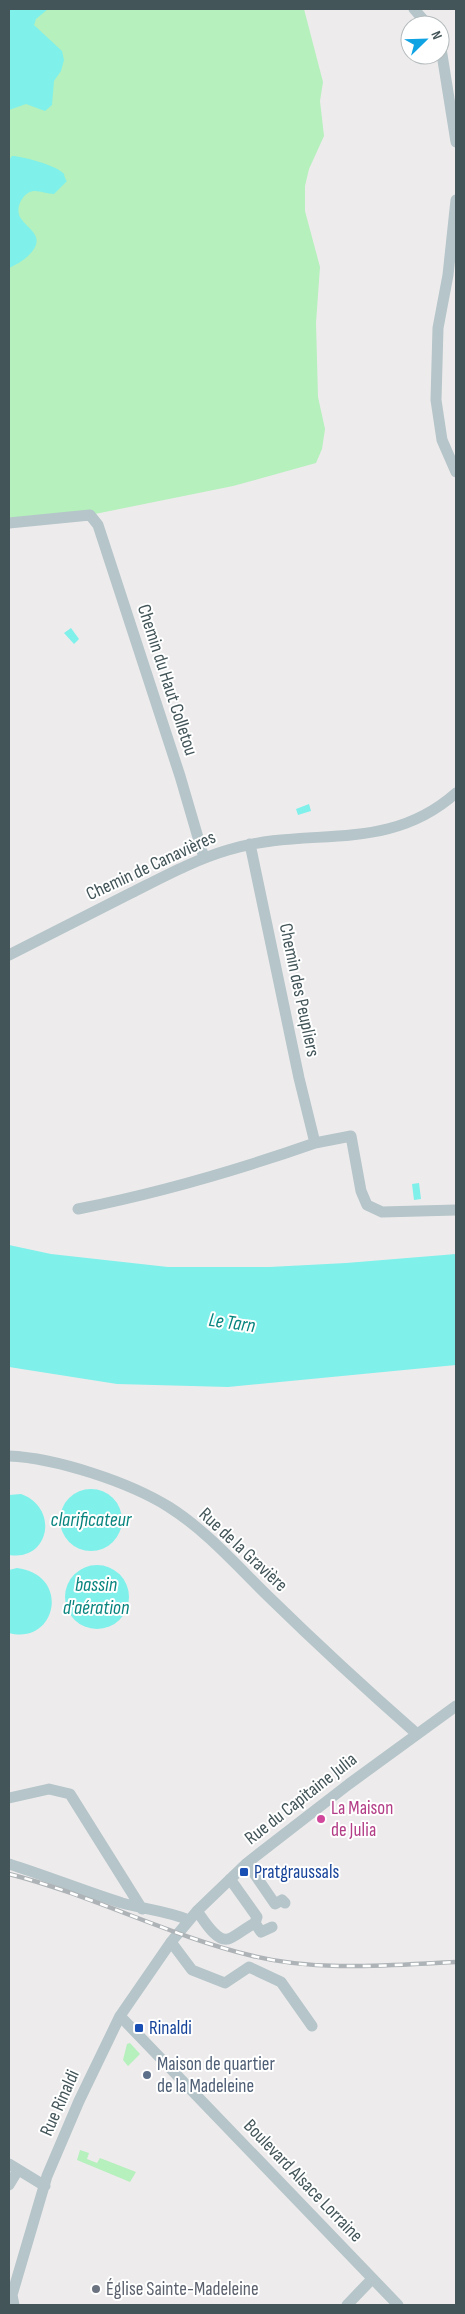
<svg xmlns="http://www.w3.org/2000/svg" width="465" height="2314" viewBox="0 0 465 2314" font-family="'Sofia Sans Condensed',sans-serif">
<rect width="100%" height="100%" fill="#eeebec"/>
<path fill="#b5f0bd" d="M 9,9 L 304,9 L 323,82 L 320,101 L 324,136 L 309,169 L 305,186 L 305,211 L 320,267 L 316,323 L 318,397 L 325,429 L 322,449 L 316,463 L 233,486 L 90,515 L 9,523 Z
M 130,2043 L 140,2054 L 128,2066 L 123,2060 L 127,2044 Z
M 80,2150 L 89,2153 L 87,2159 L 97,2163 L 100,2158 L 136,2172 L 130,2182 L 77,2160 Z"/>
<path fill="#80f0ea" d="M 9,9 L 48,9 L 36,19 L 34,25 L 62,51 L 64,60 L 61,71 L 54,81 L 52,105 L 45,111 L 26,104 L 9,110 Z
M 12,156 C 22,156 58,166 64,174 C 64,175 66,181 67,181 L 54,194 C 47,194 41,191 35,191 C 23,191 15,208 20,217 C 24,224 32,229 35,235 C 43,249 19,264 9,268 L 9,160 Z
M 71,628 L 79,639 L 74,644 L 64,633 Z
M 309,804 L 311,811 L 298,815 L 296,809 Z
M 419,1183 L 421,1199 L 414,1200 L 412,1184 Z
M 9,1245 L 51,1254 L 168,1267 L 269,1267 L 346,1263 L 456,1254 L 456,1365 L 228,1387 L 117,1384 L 9,1367 Z
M60 1520a31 31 0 1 1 62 0a31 31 0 1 1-62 0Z
M 21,1494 C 60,1508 49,1562 9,1555 L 9,1495 Z
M65 1597a32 32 0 1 1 64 0a32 32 0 1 1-64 0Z
M 17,1568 C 72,1575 56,1646 9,1633 L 9,1570 Z"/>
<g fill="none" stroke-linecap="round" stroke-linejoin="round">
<path stroke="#b5c5c9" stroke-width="11" d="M 414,9 L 428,25
M 440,42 L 456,142
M 456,200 L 448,275 L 438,328 L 436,400 L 442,440 L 456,472
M 9,523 L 90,515 L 98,525 L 180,776 L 204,858
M 9,955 C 50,934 90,914 131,893 C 163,877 194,860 228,850 C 310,825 386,855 456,793
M 315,1143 L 351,1136 L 361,1191 L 367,1205 L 382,1212 L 456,1210
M 78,1209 C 159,1193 238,1170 315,1143 L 299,1078 L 250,844
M 9,1456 C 56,1458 129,1482 169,1507 C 207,1531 238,1567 270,1598 C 318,1645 367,1690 417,1734
M 9,1798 L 49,1789 L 70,1794 L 142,1909
M 247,1863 L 275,1904 L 282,1900 L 285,1903
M 9,1864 C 47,1876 84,1891 122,1903 C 144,1909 168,1911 189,1920
M 230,1879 L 257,1917 L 255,1923 L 261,1932 L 272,1927
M 197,1911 C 203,1919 216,1942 228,1939 C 234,1938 248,1926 255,1923
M 171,1942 L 192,1970 L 225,1983 L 249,1967 L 281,1982 L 312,2026
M 120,2016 L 398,2305
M 9,2164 L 45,2186
M 9,2185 L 18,2170
M 14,2305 L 12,2295 L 47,2176 L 79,2101 L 120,2016 L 171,1942 L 197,1911 L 247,1863 L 349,1784 L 456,1706
M 347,2305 L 372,2279"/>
<defs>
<path id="rail" d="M 9,1874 C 92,1895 169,1936 253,1956 C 319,1972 389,1965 456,1962"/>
</defs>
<use href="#rail" stroke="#adb3b6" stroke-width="4.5"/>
<use href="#rail" stroke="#fff" stroke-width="2.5" stroke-dasharray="8" stroke-linecap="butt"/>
</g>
<circle fill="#d1479c" stroke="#fff" stroke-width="2" cx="321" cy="1819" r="5"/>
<g fill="#1a4fb4" stroke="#fff" stroke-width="2">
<rect x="239" y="1867" width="10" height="10" rx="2.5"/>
<rect x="134" y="2023" width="10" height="10" rx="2.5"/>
</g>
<circle fill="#5c6f8a" stroke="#fff" stroke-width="2" cx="147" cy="2075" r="5"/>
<circle fill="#6b7280" stroke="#fff" stroke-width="2" cx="96" cy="2289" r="5"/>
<g text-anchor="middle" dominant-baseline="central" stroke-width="4" stroke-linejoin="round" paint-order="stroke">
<g font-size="19" fill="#435559" stroke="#fff">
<text transform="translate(167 680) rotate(72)">Chemin du Haut Colletou</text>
<text transform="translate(151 866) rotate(-25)">Chemin de Canavières</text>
<text transform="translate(299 990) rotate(78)">Chemin des Peupliers</text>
<text transform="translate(243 1550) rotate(43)">Rue de la Gravière</text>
<text transform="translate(301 1799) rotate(-38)">Rue du Capitaine Julia</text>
<text transform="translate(60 2103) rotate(-66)">Rue Rinaldi</text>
<text transform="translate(303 2181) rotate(46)">Boulevard Alsace Lorraine</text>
</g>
<g font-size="19" fill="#b23c85" stroke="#fff" text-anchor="start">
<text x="331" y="1808">La Maison<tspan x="331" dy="22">de Julia</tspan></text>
</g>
<g font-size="19" fill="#164399" stroke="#fff" text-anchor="start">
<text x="254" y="1872">Pratgraussals</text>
<text x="149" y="2028">Rinaldi</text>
</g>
<g font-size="19" fill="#4e5e75" stroke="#fff" text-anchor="start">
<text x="157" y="2064">Maison de quartier<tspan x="157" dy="22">de la Madeleine</tspan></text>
</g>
<g font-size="19" fill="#5b616d" stroke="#fff" text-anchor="start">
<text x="106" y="2289">Église Sainte-Madeleine</text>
</g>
<g font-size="20" font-style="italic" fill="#08847e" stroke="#fff">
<text transform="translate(232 1323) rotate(8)">Le Tarn</text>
<text x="91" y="1520">clarificateur</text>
<text x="96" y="1585">bassin<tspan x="96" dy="23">d'aération</tspan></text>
</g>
</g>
<rect width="465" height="2314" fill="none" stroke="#435559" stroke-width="20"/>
<g transform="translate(425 40) rotate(67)"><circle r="24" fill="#ffffff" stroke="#b4bbbd"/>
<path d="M0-4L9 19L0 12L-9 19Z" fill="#0fa3e4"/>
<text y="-8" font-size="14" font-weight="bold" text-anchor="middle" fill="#435559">N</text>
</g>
</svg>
